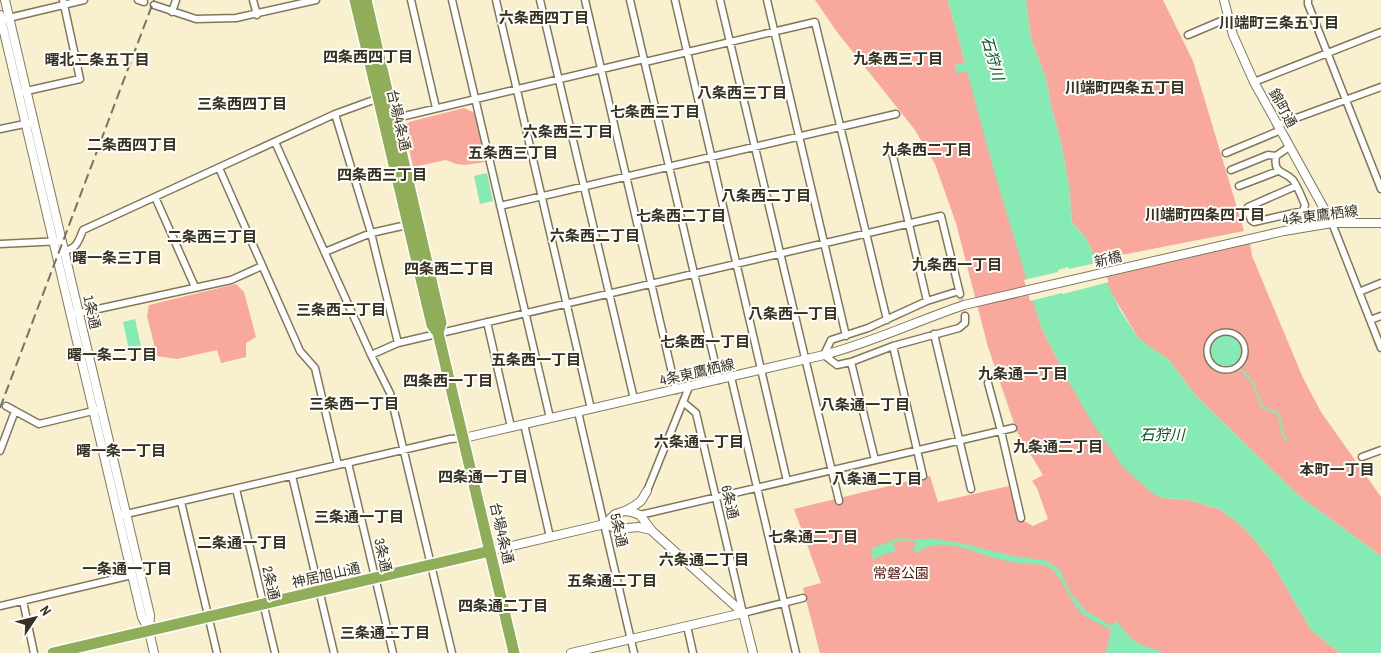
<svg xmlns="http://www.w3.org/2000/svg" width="1381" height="653" viewBox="0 0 1381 653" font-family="'Archivo Narrow','Noto Sans JP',sans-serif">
<rect width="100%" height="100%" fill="#f9f0d0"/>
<path fill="#f8a89c" d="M 815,0 L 948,0 L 965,63 L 955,65 L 957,73 L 967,70 L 1041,327 L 1070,384 L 1162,498 L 1189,500 L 1219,509 L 1242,526 L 1254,539 L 1270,559 L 1311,630 L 1340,653 L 820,653 L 803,588 L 821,583 L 794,509 L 930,476 L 938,502 L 1009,486 L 1018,518 L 1033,526 L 1048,519 L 1037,488 L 1032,481 L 1043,475 L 1017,432 L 988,347 L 956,223 L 935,164 L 915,130 L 837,32 Z
M 1026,0 L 1163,0 L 1193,61 L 1244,231 L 1096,260 L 1086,238 L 1072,222 L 1069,186 L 1061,142 L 1051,106 L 1046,78 L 1031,39 Z
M 464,108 L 475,113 L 486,162 L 465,165 L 456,164 L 446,160 L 413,167 L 405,128 L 409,122 Z
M 1249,238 L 1252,256 L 1303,378 L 1321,412 L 1381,497 L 1381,556 L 1298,495 L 1196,396 L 1169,360 L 1139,339 L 1100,274 Z
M 236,284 L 244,292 L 256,337 L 246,343 L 246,357 L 221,363 L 217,350 L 177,359 L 157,356 L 147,316 L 149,305 Z"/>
<path fill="#85eab4" d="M 948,0 L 1026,0 L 1031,39 L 1046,78 L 1051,106 L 1061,142 L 1069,186 L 1072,222 L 1086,238 L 1120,310 L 1139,339 L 1169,360 L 1196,396 L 1298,495 L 1381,556 L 1381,653 L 1340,653 L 1311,630 L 1270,559 L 1254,539 L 1242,526 L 1219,509 L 1189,500 L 1162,498 L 1152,493 L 1124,468 L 1093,424 L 1070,384 L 1041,327 L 993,168 L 967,71 L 957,74 L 955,65 L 965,63 Z
M 487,173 L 493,201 L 480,204 L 474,176 Z
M 135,319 L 141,347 L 129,350 L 123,322 Z
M1209 351a17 17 0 1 1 34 0a17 17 0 1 1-34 0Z
M 900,538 L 925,540 L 928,538 L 960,543 L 1014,556 L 1048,561 L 1060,570 L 1070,592 L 1086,611 L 1112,626 L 1115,621 C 1121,624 1127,636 1135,641 C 1143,647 1154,648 1163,653 L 1106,653 L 1111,630 C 1104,626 1087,618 1083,614 C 1067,601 1063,571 1044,565 C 1031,564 1018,564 1006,561 C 976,555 946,533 916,553 L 913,549 L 916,544 L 915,541 C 907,540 899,539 893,544 L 896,552 L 887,553 L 872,560 L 872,548 Z"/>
<path fill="#f9f0d0" d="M 1100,262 L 1109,282 L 1063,294 L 1062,293 L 1030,301 L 1024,280 L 1058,272 L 1058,270 L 1068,267 L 1069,269 Z"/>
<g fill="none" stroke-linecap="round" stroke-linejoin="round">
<path stroke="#85eab4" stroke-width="2" d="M 1239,368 L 1253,382 L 1261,406 L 1279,414 L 1283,435 L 1287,441"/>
<path stroke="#d2caae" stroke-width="6" stroke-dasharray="6 3" stroke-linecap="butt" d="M 960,294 L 965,316"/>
<defs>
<path id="pedestrian" d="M1207 351a19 19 0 1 1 38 0a19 19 0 1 1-38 0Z"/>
<path id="minor" d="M 138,0 L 144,2
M 253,0 L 257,15
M 411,0 L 436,108
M 452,0 L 550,418
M 496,0 L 591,409
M 540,0 L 634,399
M 585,0 L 676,390
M 630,0 L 719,380
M 675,0 L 787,481
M 720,0 L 839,501
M 767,0 L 846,336
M 1308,0 L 1308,4 L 1381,189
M 154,5 L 196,19 L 236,18 L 316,0
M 172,12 L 176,0
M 0,20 L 84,0
M 1188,35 L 1228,18
M 645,62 L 815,22 L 887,320
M 1254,82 L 1381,32
M 22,92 L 80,79 L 63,0
M 335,114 L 371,233 L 398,343
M 392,119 L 644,59
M 1277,125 L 1381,87
M 0,129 L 34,122
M 275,142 L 371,355 L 390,393 L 452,653
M 1289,147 L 1276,156 C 1273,175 1284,170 1293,180 C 1298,187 1302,198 1305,205 L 1303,211 L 1254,222 L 1251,220 L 1247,209 L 1248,207 L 1296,186
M 892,152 L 927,301
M 1226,153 L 1281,130
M 219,168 L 300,351 L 315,368 L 338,465
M 1231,170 L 1268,155 L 1276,156
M 1239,186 L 1278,171
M 155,197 L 195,287
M 500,206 L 896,114
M 1332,223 L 1381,348
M 0,244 L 62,241
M 325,252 L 371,233 L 411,224
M 60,253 C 76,248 77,246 83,230 L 335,114 L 379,98
M 959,291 L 927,301 L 868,328 L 831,340 L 824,355 L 837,365 L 851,362 L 893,346 L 959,328 L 965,323 L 965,316
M 1359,292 L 1381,283
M 75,314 L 231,280 L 262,266
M 1370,320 L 1381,316
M 487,322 L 511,427
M 934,334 L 971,489
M 893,346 L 923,476
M 371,355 L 398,343 L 941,216 L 960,294
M 851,362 L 875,460
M 731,377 L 796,653
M 988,383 L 1001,431 L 1021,518
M 683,402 L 696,413 L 743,613 L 803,598
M 6,406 L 39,424 L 97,410
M 578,412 L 634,653
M 524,424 L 550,537
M 0,451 L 15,411
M 1362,457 L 1381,450
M 348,463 L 393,653
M 292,476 L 334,653
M 236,489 L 275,653
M 647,491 L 689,387
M 181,502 L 217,653
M 122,515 L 450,439 L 464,438
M 640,515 L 1013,428
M 23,601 L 34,653
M 0,606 L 132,575
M 687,626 L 693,653"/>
<path id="tertiary" d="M 5,0 L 150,615 L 149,631
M 1224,0 L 1233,35 L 1254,82 L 1332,223
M 0,15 L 142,617 L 149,631 L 154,653
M 464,438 L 824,355 C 873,342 917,321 964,305 L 1284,231 L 1332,223 L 1381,223
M 625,511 L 632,512 L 640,515 L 652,531 L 743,613 L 753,653
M 605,524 L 615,514 L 625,511 L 634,506 L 641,501 L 647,491
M 490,551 L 605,524 L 618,529 L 638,527 L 651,530
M 571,653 L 743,613"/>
<path id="trunk" d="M 355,0 L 432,325 L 438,333 L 514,653
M 366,0 L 441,323 L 438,333
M 53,653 L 490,551"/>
</defs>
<use href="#pedestrian" stroke="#81785b" stroke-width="8"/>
<use href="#minor" stroke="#81785b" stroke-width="9"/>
<use href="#tertiary" stroke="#81785b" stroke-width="10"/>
<use href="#trunk" stroke="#fff" stroke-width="14"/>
<use href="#pedestrian" stroke="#fff" stroke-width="5"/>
<use href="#minor" stroke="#fff" stroke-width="6"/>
<use href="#tertiary" stroke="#fff" stroke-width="8"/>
<use href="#trunk" stroke="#90ae5a" stroke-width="11"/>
<path stroke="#797461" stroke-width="2" stroke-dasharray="10 5" stroke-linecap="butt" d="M 0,408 L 154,0"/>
</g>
<g text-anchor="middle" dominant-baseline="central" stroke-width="4" stroke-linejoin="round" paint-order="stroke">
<g font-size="14" fill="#353225" stroke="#fffdf7">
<text transform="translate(1283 108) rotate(61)">錦町通</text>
<text transform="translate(399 120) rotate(77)">台場4条通</text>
<text transform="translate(1320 215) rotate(-7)">4条東鷹栖線</text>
<text transform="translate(1108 259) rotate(-13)">新橋</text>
<text transform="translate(92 312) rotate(77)">1条通</text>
<text transform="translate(697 372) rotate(-13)">4条東鷹栖線</text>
<text transform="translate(730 502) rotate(77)">6条通</text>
<text transform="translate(619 530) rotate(77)">5条通</text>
<text transform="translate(502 533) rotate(77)">台場4条通</text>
<text transform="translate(383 555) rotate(77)">3条通</text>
<text transform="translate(326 575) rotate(-13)">神居旭山通</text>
<text transform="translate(271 583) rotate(77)">2条通</text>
</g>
<g font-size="14" fill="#4e110c" stroke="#fffdf7">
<text x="901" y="573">常磐公園</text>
</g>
<g font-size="15" font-weight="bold" fill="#353225" stroke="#fffdf7">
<text x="544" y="17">六条西四丁目</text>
<text x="1279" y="22">川端町三条五丁目</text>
<text x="368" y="56">四条西四丁目</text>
<text x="898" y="58">九条西三丁目</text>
<text x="97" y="59">曙北二条五丁目</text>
<text x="1125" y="87">川端町四条五丁目</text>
<text x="742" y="92">八条西三丁目</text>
<text x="242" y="103">三条西四丁目</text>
<text x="655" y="111">七条西三丁目</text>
<text x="568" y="131">六条西三丁目</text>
<text x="132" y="144">二条西四丁目</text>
<text x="927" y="149">九条西二丁目</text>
<text x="513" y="152">五条西三丁目</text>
<text x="382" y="174">四条西三丁目</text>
<text x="766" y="195">八条西二丁目</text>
<text x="1205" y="214">川端町四条四丁目</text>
<text x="681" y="215">七条西二丁目</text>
<text x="595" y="235">六条西二丁目</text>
<text x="212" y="236">二条西三丁目</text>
<text x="117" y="257">曙一条三丁目</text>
<text x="957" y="264">九条西一丁目</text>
<text x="449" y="268">四条西二丁目</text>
<text x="341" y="309">三条西二丁目</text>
<text x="793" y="313">八条西一丁目</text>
<text x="705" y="341">七条西一丁目</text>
<text x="112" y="354">曙一条二丁目</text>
<text x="536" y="359">五条西一丁目</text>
<text x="1023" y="373">九条通一丁目</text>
<text x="448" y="380">四条西一丁目</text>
<text x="354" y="403">三条西一丁目</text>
<text x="865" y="404">八条通一丁目</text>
<text x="699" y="441">六条通一丁目</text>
<text x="1058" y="446">九条通二丁目</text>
<text x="121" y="450">曙一条一丁目</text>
<text x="1337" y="469">本町一丁目</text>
<text x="483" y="476">四条通一丁目</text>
<text x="877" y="478">八条通二丁目</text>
<text x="359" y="516">三条通一丁目</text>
<text x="813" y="536">七条通二丁目</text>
<text x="242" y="542">二条通一丁目</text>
<text x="704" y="559">六条通二丁目</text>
<text x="127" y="568">一条通一丁目</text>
<text x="612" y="580">五条通二丁目</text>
<text x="503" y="605">四条通二丁目</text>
<text x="385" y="632">三条通二丁目</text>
</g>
<g font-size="15" font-style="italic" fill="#005433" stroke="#fffdf7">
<text transform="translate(993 58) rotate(74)">石狩川</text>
<text x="1162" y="434">石狩川</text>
</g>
</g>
<g transform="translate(35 618) rotate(55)" stroke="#fffdf7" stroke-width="4" paint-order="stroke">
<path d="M0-4L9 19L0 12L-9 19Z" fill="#353225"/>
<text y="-8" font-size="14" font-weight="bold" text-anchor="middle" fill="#353225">N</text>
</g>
</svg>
